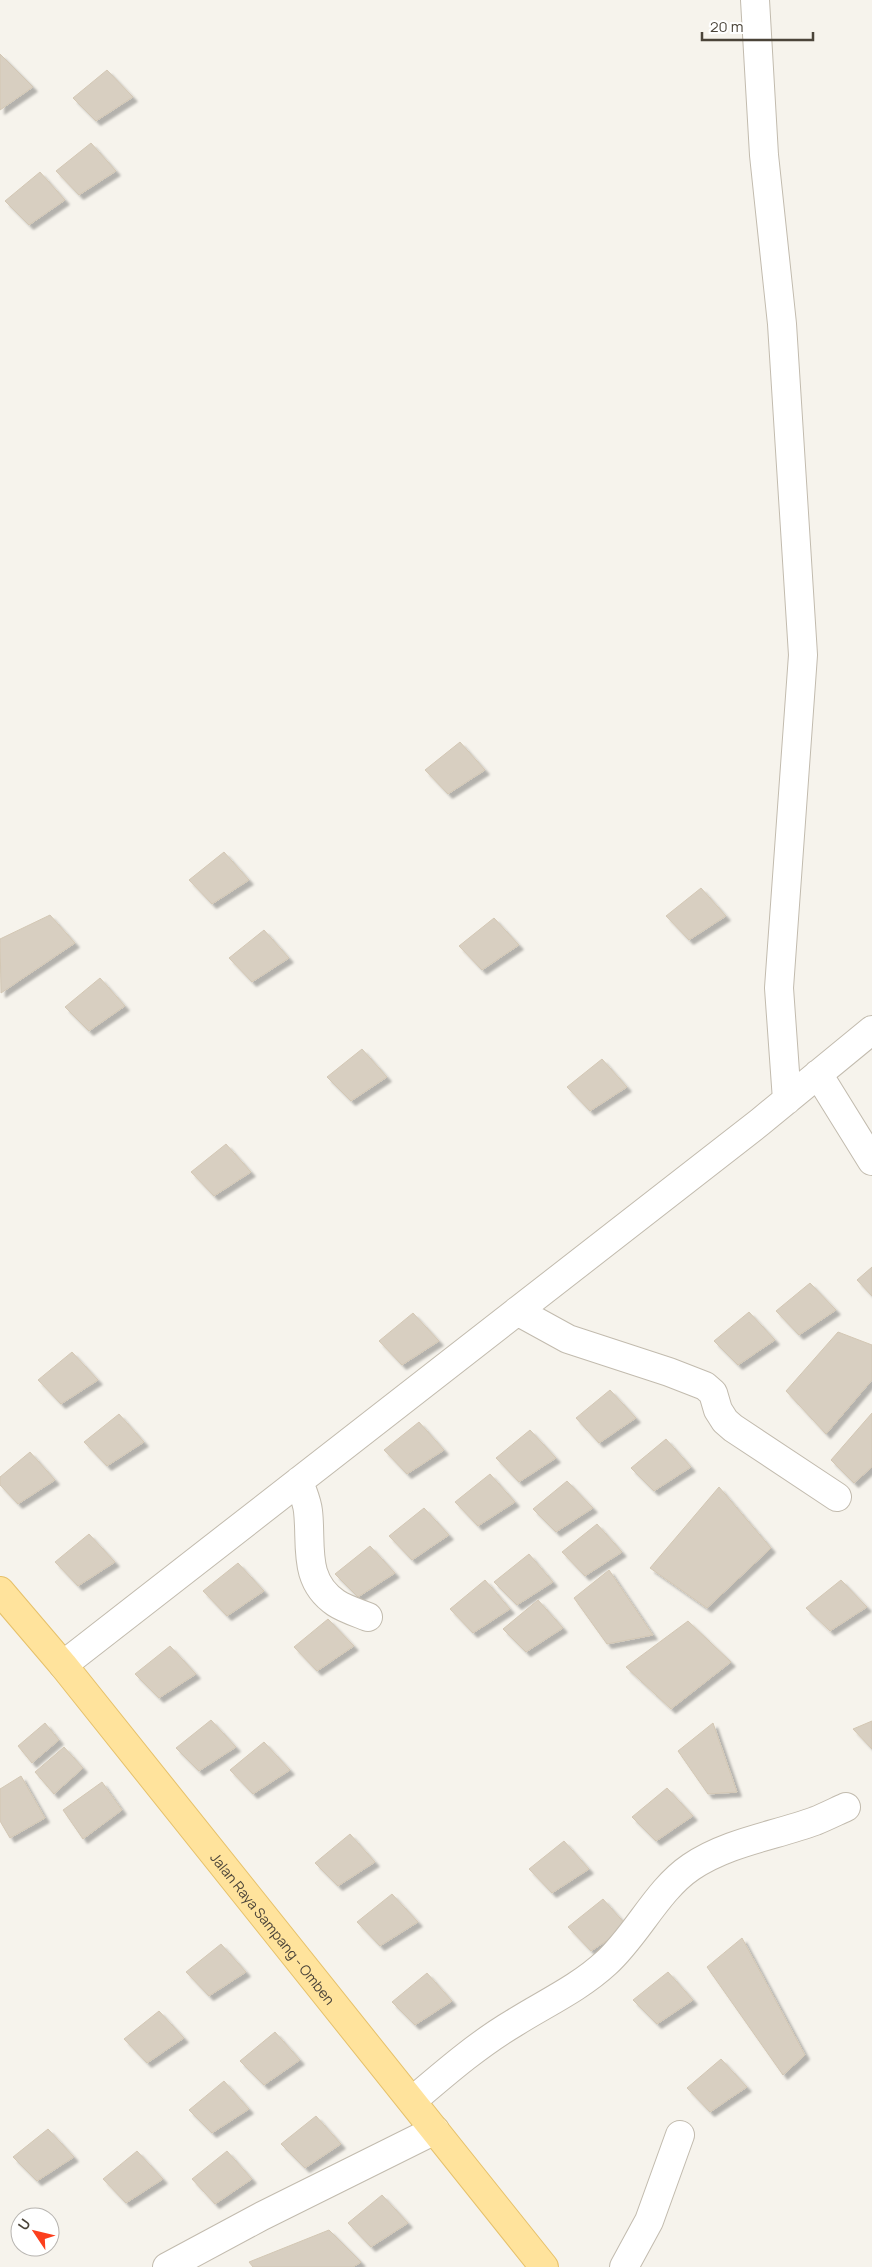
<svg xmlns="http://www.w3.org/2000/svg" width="872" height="2267" viewBox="0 0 872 2267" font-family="Manrope,sans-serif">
<defs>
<filter id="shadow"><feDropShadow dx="4.5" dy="4.5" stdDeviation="1" flood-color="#0004"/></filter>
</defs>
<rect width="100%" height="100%" fill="#f6f3ec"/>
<path fill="#d8cfc1" stroke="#d3c7b4" filter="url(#shadow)" d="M 0,54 L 33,87 L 0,110 Z
M 107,70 L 133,97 L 96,121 L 73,98 Z
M 91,143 L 116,171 L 79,195 L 56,171 Z
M 40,172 L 65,200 L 29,225 L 5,201 Z
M 460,742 L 485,770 L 448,794 L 425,770 Z
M 224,852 L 249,880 L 212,904 L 189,880 Z
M 701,888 L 726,916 L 689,940 L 666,916 Z
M 50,915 L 75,943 L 1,993 L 0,939 Z
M 494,918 L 519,945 L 482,970 L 459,946 Z
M 264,930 L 289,958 L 252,982 L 229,958 Z
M 100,978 L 125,1006 L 89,1031 L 65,1007 Z
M 362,1049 L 387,1077 L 351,1101 L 327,1077 Z
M 602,1059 L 627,1087 L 590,1111 L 567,1087 Z
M 226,1144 L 251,1172 L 214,1196 L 191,1172 Z
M 872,1267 L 872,1296 L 857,1280 Z
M 810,1283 L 836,1310 L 799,1335 L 776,1311 Z
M 749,1312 L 775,1340 L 738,1365 L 714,1341 Z
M 413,1313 L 439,1341 L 402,1365 L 379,1341 Z
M 838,1332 L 872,1345 L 872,1380 L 826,1434 L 786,1391 Z
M 72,1352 L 98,1380 L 61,1404 L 38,1380 Z
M 610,1390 L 636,1418 L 599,1443 L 576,1418 Z
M 872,1413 L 872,1467 L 854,1483 L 831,1460 Z
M 119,1414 L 144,1442 L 107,1466 L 84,1442 Z
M 419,1422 L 444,1450 L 407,1474 L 384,1450 Z
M 530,1430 L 556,1458 L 519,1482 L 496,1458 Z
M 666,1439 L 691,1467 L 654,1491 L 631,1468 Z
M 30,1452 L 55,1480 L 18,1504 L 0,1485 L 0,1477 Z
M 490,1474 L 515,1502 L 478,1526 L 455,1502 Z
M 567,1481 L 593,1508 L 556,1532 L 533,1509 Z
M 719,1487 L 771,1548 L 707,1608 L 650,1568 Z
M 424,1508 L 449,1535 L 412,1560 L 389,1536 Z
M 597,1524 L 622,1552 L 585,1576 L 562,1552 Z
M 89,1534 L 115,1562 L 78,1586 L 55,1562 Z
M 370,1546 L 395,1573 L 358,1597 L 335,1574 Z
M 529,1554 L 553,1582 L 517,1605 L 494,1582 Z
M 238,1563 L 264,1591 L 227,1616 L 203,1591 Z
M 609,1570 L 653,1635 L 607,1644 L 574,1598 Z
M 485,1580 L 510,1609 L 473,1633 L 450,1609 Z
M 841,1580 L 867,1607 L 830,1631 L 806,1608 Z
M 538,1600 L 563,1628 L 526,1652 L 503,1629 Z
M 328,1619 L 354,1646 L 317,1671 L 294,1647 Z
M 688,1621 L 731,1662 L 671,1709 L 626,1667 Z
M 170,1646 L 196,1674 L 159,1698 L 135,1674 Z
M 211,1720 L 236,1747 L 199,1771 L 176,1748 Z
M 872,1721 L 872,1749 L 853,1729 Z
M 45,1723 L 59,1740 L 32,1763 L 18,1746 Z
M 713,1723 L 737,1792 L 708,1794 L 678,1751 Z
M 264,1742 L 290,1770 L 253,1794 L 230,1770 Z
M 64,1747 L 83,1768 L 54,1794 L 35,1772 Z
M 21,1776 L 45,1818 L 10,1838 L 0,1821 L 0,1789 Z
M 102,1782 L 122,1810 L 83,1839 L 63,1810 Z
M 667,1788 L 693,1816 L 656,1841 L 632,1817 Z
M 350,1834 L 375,1862 L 338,1886 L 315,1863 Z
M 564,1841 L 589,1869 L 552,1893 L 529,1869 Z
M 392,1894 L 418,1922 L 380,1946 L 357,1922 Z
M 603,1899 L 628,1927 L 591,1951 L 568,1927 Z
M 742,1938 L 805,2055 L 783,2075 L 707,1967 Z
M 221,1944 L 246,1972 L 209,1996 L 186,1972 Z
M 668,1972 L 693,2000 L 657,2024 L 633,2000 Z
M 427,1973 L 452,2001 L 415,2025 L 392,2002 Z
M 159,2011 L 184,2038 L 147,2063 L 124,2039 Z
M 275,2032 L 300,2060 L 264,2085 L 240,2061 Z
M 721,2059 L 747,2087 L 710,2112 L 687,2088 Z
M 224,2081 L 249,2109 L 212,2133 L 189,2110 Z
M 316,2116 L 341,2144 L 305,2168 L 281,2144 Z
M 48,2129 L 74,2157 L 37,2181 L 13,2157 Z
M 137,2151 L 163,2179 L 126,2203 L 103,2179 Z
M 227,2151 L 252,2179 L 215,2204 L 192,2179 Z
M 382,2195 L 408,2223 L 371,2247 L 348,2223 Z
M 329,2230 L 361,2262 L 353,2267 L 253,2267 L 249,2262 Z"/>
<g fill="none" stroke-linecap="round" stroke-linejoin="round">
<defs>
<path id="minor" d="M 755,0 L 764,155 L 782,324 L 803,655 L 779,988 L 787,1100
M 818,1074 L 872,1161
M 517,1311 L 568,1339 L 669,1372 L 705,1386 L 713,1393 L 718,1410 L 725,1421 L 733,1428 L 837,1497
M 299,1481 C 302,1491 307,1501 308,1511 C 312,1545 302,1580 336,1603 C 345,1609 358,1613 368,1617
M 63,1665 L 760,1122 L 872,1030
M 412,2101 C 445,2073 477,2045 514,2023 C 544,2004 579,1988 606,1963 C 637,1935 657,1890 691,1867 C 728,1842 774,1836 815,1821 C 825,1817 835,1812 846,1807
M 167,2267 L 262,2216 L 435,2130
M 624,2267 L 649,2221 L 680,2135"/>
<g id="major">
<path id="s1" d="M 0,1591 L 63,1665 L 544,2267"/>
</g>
</defs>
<use href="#minor" stroke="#c2bbae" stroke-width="30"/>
<use href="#major" stroke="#e6c16a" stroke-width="30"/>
<use href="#minor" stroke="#fff" stroke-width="28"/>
<use href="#major" stroke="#ffe39c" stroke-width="28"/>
</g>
<g text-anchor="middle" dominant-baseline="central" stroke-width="5" stroke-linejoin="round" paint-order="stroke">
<g font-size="14" fill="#4b4439" stroke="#fff">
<text stroke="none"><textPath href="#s1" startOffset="434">Jalan Raya Sampang - Omben</textPath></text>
</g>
</g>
<g transform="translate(35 2232) rotate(305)"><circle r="24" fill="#ffffff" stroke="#b7b4b0"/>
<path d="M0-4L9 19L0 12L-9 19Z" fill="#fc3f1d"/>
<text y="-8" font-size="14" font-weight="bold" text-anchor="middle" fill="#4b4439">U</text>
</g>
<path d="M702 32v8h111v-8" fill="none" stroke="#4b4439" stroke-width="2.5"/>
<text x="710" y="32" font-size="15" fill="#4b4439" stroke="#ffffff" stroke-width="4" paint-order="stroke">20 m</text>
</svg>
